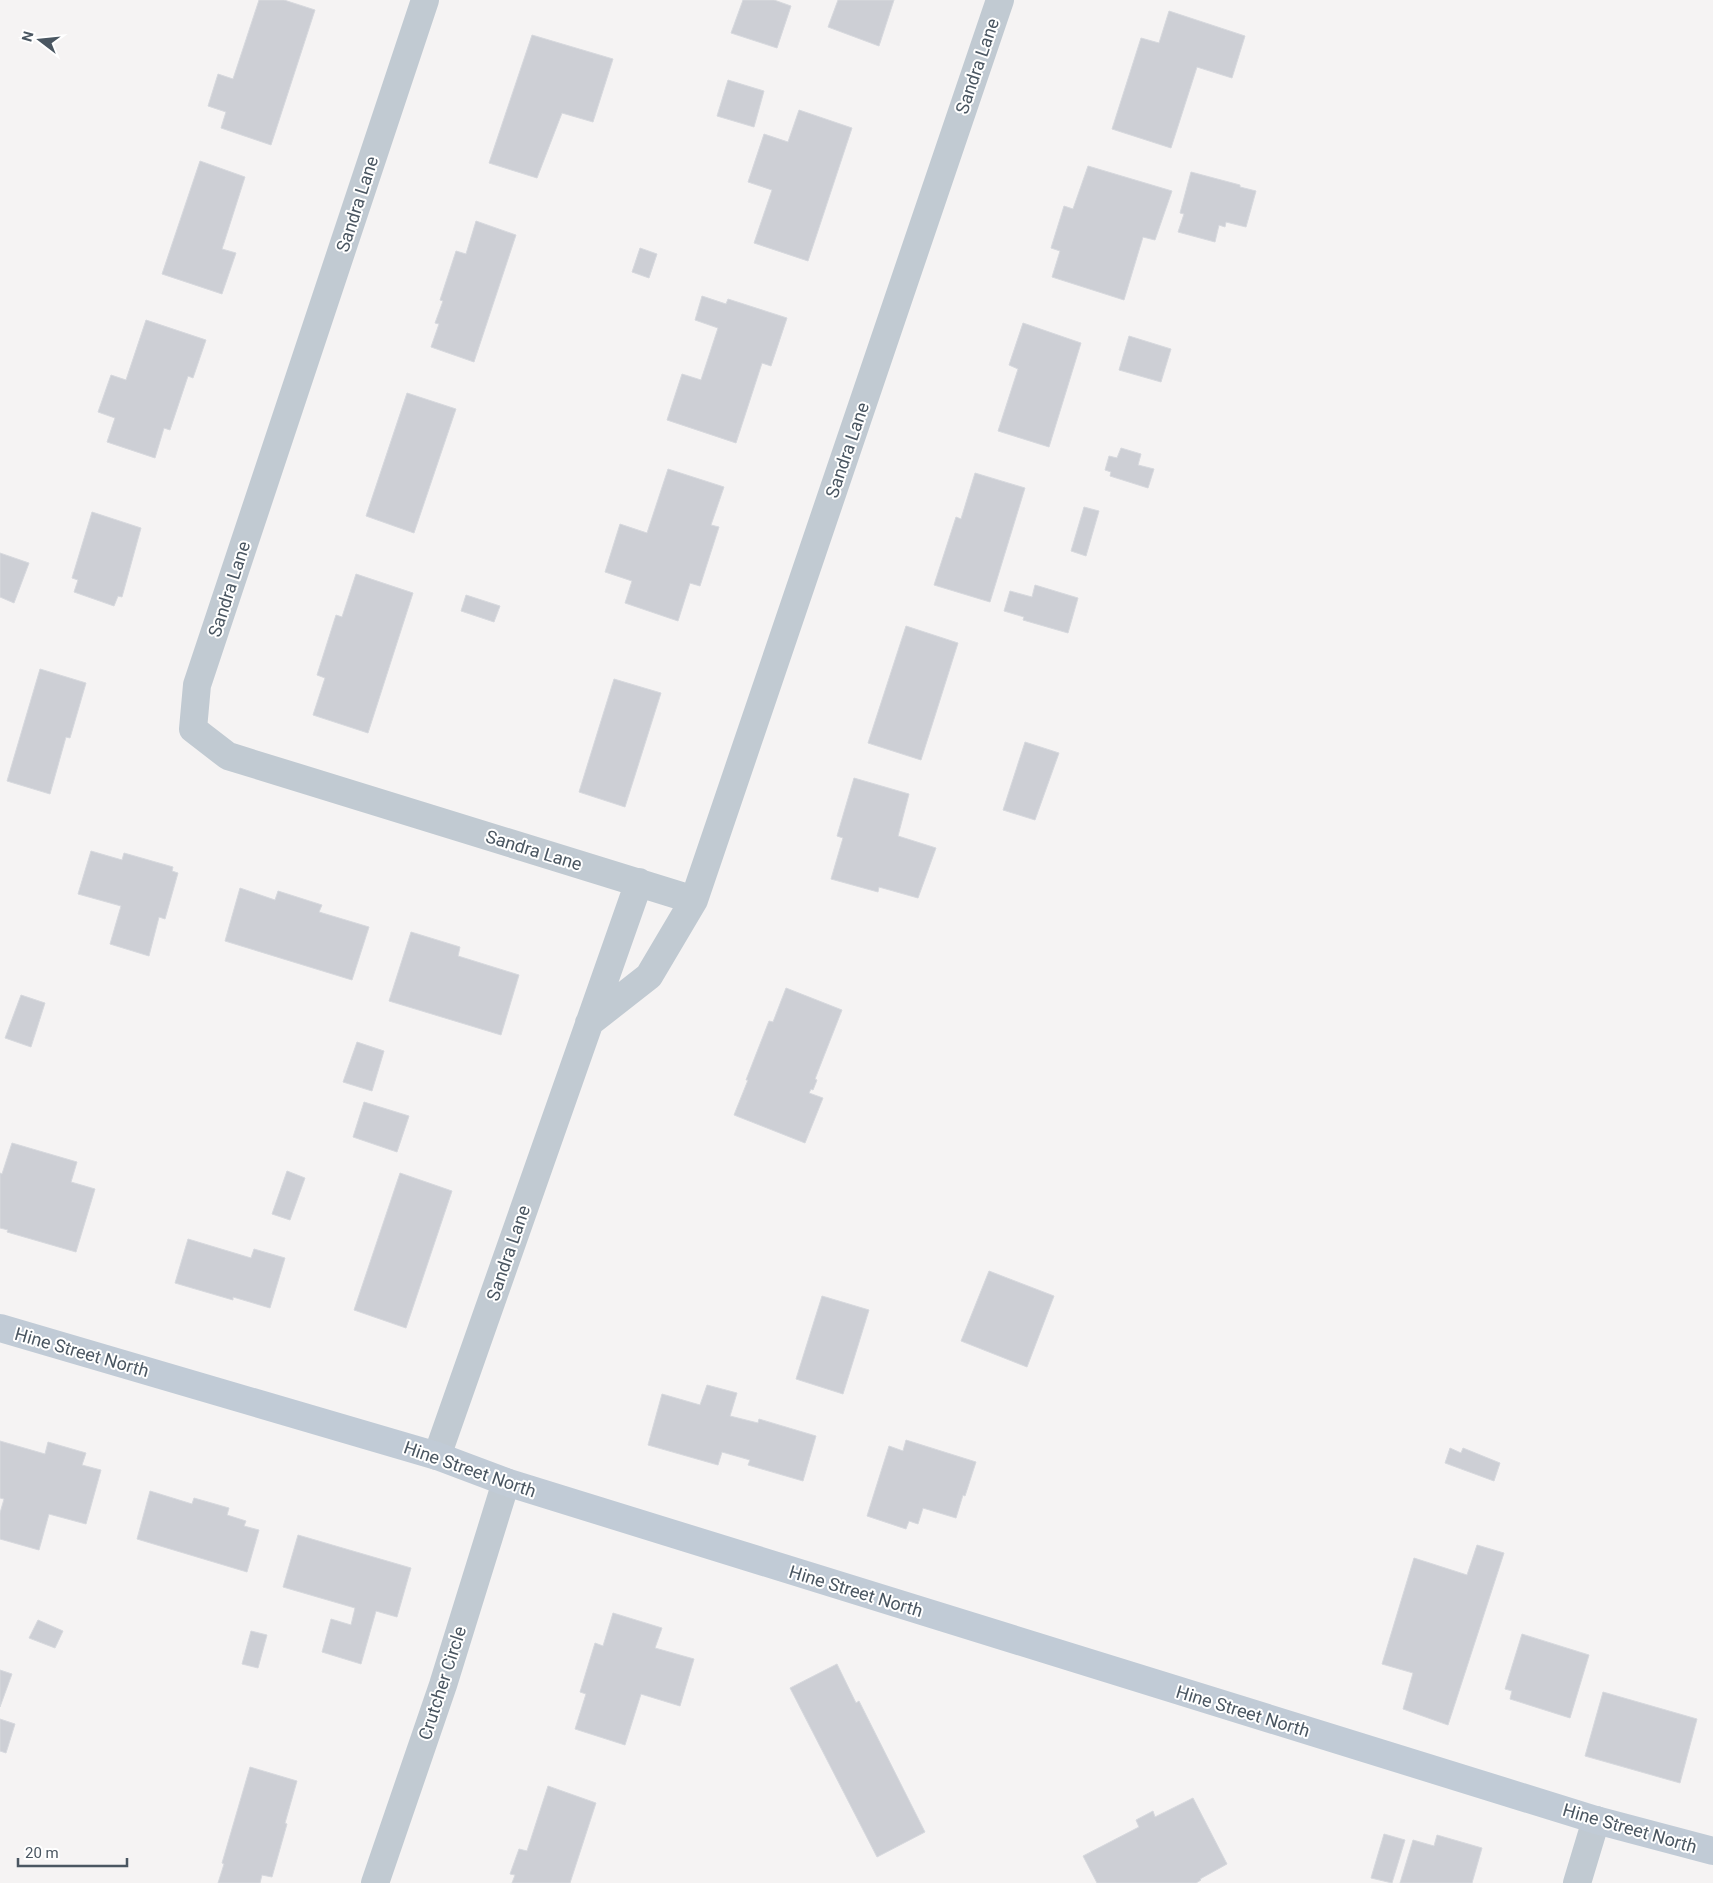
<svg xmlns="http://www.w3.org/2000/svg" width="1713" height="1883" viewBox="0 0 1713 1883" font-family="Roboto,sans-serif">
<rect width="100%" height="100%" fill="#f5f3f3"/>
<path fill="#cdcfd5" stroke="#d7d9de" d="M 259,0 L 284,0 L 315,10 L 271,145 L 221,128 L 226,112 L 208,106 L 218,74 L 233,79 Z
M 743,0 L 774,0 L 791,6 L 777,48 L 731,33 Z
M 838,0 L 894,0 L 879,46 L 828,27 Z
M 1169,11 L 1245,36 L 1232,78 L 1197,67 L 1171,148 L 1112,129 L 1141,38 L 1159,43 Z
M 532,35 L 613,59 L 593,122 L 562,113 L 537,178 L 489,163 Z
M 728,80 L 764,91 L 754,127 L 717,116 Z
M 799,110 L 852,128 L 808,261 L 754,243 L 772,190 L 748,182 L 764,134 L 788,142 Z
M 200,161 L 245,177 L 222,249 L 236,253 L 222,294 L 162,274 Z
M 1088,166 L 1172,191 L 1155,240 L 1143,237 L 1124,300 L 1052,277 L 1060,251 L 1051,248 L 1064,206 L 1073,209 Z
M 1191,172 L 1240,185 L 1240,187 L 1256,191 L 1246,227 L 1226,222 L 1225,227 L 1219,225 L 1215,242 L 1178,232 L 1184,214 L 1180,213 Z
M 476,221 L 516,235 L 474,362 L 431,347 L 439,324 L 435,323 L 443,301 L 440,300 L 456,251 L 466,254 Z
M 640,248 L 657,254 L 649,278 L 632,272 Z
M 702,296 L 726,304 L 728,299 L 787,318 L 771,366 L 762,363 L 736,443 L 667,420 L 682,374 L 701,380 L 718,328 L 695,320 Z
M 146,320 L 206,340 L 193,378 L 188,376 L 170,430 L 164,428 L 155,458 L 107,442 L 115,418 L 98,412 L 111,375 L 126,380 Z
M 1023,323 L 1081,343 L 1049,447 L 998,431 L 1018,369 L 1009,365 Z
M 1129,336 L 1171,349 L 1161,382 L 1119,370 Z
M 407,393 L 456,409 L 414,533 L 366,516 Z
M 1121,448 L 1141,454 L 1138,465 L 1154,469 L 1148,488 L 1110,476 L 1111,472 L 1105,470 L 1109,456 L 1117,458 Z
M 668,469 L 724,487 L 711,525 L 719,527 L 700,586 L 690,583 L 678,621 L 625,603 L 632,581 L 605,572 L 620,524 L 647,533 Z
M 975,473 L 1025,488 L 990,602 L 934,585 L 956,517 L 961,519 Z
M 1084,507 L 1099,511 L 1086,556 L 1071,551 Z
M 92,512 L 141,528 L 122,597 L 118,596 L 114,606 L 74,592 L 78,580 L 72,578 Z
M 0,553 L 29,563 L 14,603 L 0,597 Z
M 356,574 L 413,593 L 368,733 L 313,715 L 325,678 L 317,675 L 336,615 L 342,617 Z
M 1035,585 L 1078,598 L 1068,633 L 1023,620 L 1024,617 L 1004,611 L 1010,591 L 1032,597 Z
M 466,595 L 500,606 L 494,622 L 461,611 Z
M 906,626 L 958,643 L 921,760 L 868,743 Z
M 40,669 L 86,683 L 70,738 L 66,737 L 50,794 L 7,781 Z
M 614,679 L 661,693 L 625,807 L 579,792 Z
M 1025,742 L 1059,753 L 1035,820 L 1003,810 Z
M 854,778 L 909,794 L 898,836 L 936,848 L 918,898 L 879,887 L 878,892 L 831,879 L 843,838 L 837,836 Z
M 91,851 L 122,860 L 124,853 L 173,867 L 172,871 L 178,873 L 165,919 L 159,917 L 149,956 L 110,944 L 121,906 L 78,894 Z
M 240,888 L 275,900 L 278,891 L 322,905 L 319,912 L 369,927 L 352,980 L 225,941 Z
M 411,932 L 460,947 L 458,956 L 519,975 L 501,1035 L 389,1001 Z
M 786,988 L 842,1010 L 815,1079 L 817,1080 L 813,1090 L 811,1089 L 809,1093 L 823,1098 L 805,1143 L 734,1115 L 748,1080 L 746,1080 L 769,1021 L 773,1022 Z
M 21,995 L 45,1003 L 31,1047 L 5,1038 Z
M 357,1042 L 384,1051 L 372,1091 L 343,1082 Z
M 364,1102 L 409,1116 L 397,1152 L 353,1137 Z
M 12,1143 L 77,1162 L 71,1182 L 95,1189 L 76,1252 L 7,1232 L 8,1230 L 0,1228 L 0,1173 L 2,1174 Z
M 287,1171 L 305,1178 L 290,1220 L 272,1214 Z
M 400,1173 L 452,1191 L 406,1328 L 354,1310 Z
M 188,1239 L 251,1258 L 254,1249 L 285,1258 L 270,1308 L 233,1297 L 233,1300 L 175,1283 Z
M 989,1271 L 1054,1296 L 1027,1367 L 961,1341 Z
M 822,1296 L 869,1310 L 843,1394 L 796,1379 Z
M 707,1385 L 737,1393 L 730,1416 L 758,1423 L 759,1419 L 816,1436 L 803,1481 L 748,1465 L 750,1460 L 722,1452 L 718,1465 L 648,1445 L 662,1394 L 700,1405 Z
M 906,1440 L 976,1462 L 965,1496 L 963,1495 L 956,1518 L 923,1508 L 918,1524 L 909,1521 L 906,1529 L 867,1516 L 889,1446 L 903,1451 Z
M 0,1441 L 45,1454 L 48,1442 L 86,1453 L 82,1465 L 101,1470 L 86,1524 L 49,1514 L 39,1550 L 0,1539 L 0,1513 L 4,1499 L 0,1498 Z
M 1450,1448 L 1461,1453 L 1463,1448 L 1500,1463 L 1494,1481 L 1445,1463 Z
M 150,1491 L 192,1504 L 194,1498 L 229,1508 L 227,1515 L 246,1521 L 244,1526 L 259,1530 L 247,1572 L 137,1539 Z
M 298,1535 L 411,1568 L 397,1617 L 376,1611 L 361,1664 L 322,1652 L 331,1619 L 351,1625 L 355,1608 L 283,1587 Z
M 1477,1545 L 1504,1553 L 1448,1725 L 1403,1709 L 1413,1673 L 1382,1664 L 1414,1558 L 1467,1575 Z
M 613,1613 L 662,1628 L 655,1648 L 694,1659 L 680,1706 L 641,1694 L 625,1745 L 575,1729 L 586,1694 L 580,1692 L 595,1643 L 603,1646 Z
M 38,1620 L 63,1631 L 55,1648 L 29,1638 Z
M 251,1631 L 267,1635 L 258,1668 L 242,1664 Z
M 1522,1634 L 1589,1655 L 1570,1718 L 1510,1699 L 1512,1691 L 1505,1689 Z
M 837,1664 L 856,1703 L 859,1701 L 925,1832 L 877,1857 L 790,1688 Z
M 0,1670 L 12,1674 L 0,1707 Z
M 1603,1692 L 1697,1719 L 1680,1783 L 1585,1756 Z
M 0,1719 L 15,1724 L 6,1753 L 0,1751 Z
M 250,1767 L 297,1781 L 285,1823 L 287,1824 L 272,1877 L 262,1875 L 260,1883 L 218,1883 L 224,1864 L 222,1863 Z
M 548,1786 L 596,1803 L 570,1883 L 512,1883 L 515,1875 L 510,1874 L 519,1849 L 527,1851 Z
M 1193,1798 L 1227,1864 L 1200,1879 L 1201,1880 L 1196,1883 L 1097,1883 L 1083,1856 L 1139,1827 L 1136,1820 L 1153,1811 L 1155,1817 Z
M 1384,1834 L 1405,1840 L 1392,1883 L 1371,1878 Z
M 1437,1835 L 1482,1848 L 1472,1883 L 1400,1883 L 1413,1840 L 1434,1846 Z"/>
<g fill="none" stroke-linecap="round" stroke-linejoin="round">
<path stroke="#c1cad2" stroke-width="28" d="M 425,0 L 197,685 L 193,729 L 228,756 L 694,900
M 589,1023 L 649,976 L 694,900 L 1000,0
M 437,1456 L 639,882
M 375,1883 L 443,1685 L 506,1482
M 1577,1883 L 1596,1820"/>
<path stroke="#c1cbd6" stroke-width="28" d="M 0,1328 L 437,1456 L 506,1482 L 1596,1820 L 1713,1851"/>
</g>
<g text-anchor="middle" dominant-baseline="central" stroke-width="4" stroke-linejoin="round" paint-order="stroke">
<g font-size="18" fill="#4a5661" stroke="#fff">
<text transform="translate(977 66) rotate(-71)">Sandra Lane</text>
<text transform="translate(357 204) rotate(-72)">Sandra Lane</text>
<text transform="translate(847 450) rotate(-71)">Sandra Lane</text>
<text transform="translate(229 589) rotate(-72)">Sandra Lane</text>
<text transform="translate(534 850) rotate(17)">Sandra Lane</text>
<text transform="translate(508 1253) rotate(-71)">Sandra Lane</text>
<text transform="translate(82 1352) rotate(16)">Hine Street North</text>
<text transform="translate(470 1469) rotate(19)">Hine Street North</text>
<text transform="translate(856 1591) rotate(17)">Hine Street North</text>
<text transform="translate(442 1683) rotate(-72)">Crutcher Circle</text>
<text transform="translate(1243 1711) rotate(17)">Hine Street North</text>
<text transform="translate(1630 1828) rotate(16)">Hine Street North</text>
</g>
</g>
<g transform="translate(40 40) rotate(286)" stroke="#ffffff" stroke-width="4" paint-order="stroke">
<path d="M0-4L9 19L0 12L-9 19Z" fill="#4a5661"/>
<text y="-8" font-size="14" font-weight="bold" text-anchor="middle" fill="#4a5661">N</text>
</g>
<path d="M18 1858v8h109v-8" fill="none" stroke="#4a5661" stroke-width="2.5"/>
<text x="25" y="1858" font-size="15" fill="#4a5661" stroke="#ffffff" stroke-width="4" paint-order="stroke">20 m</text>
</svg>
